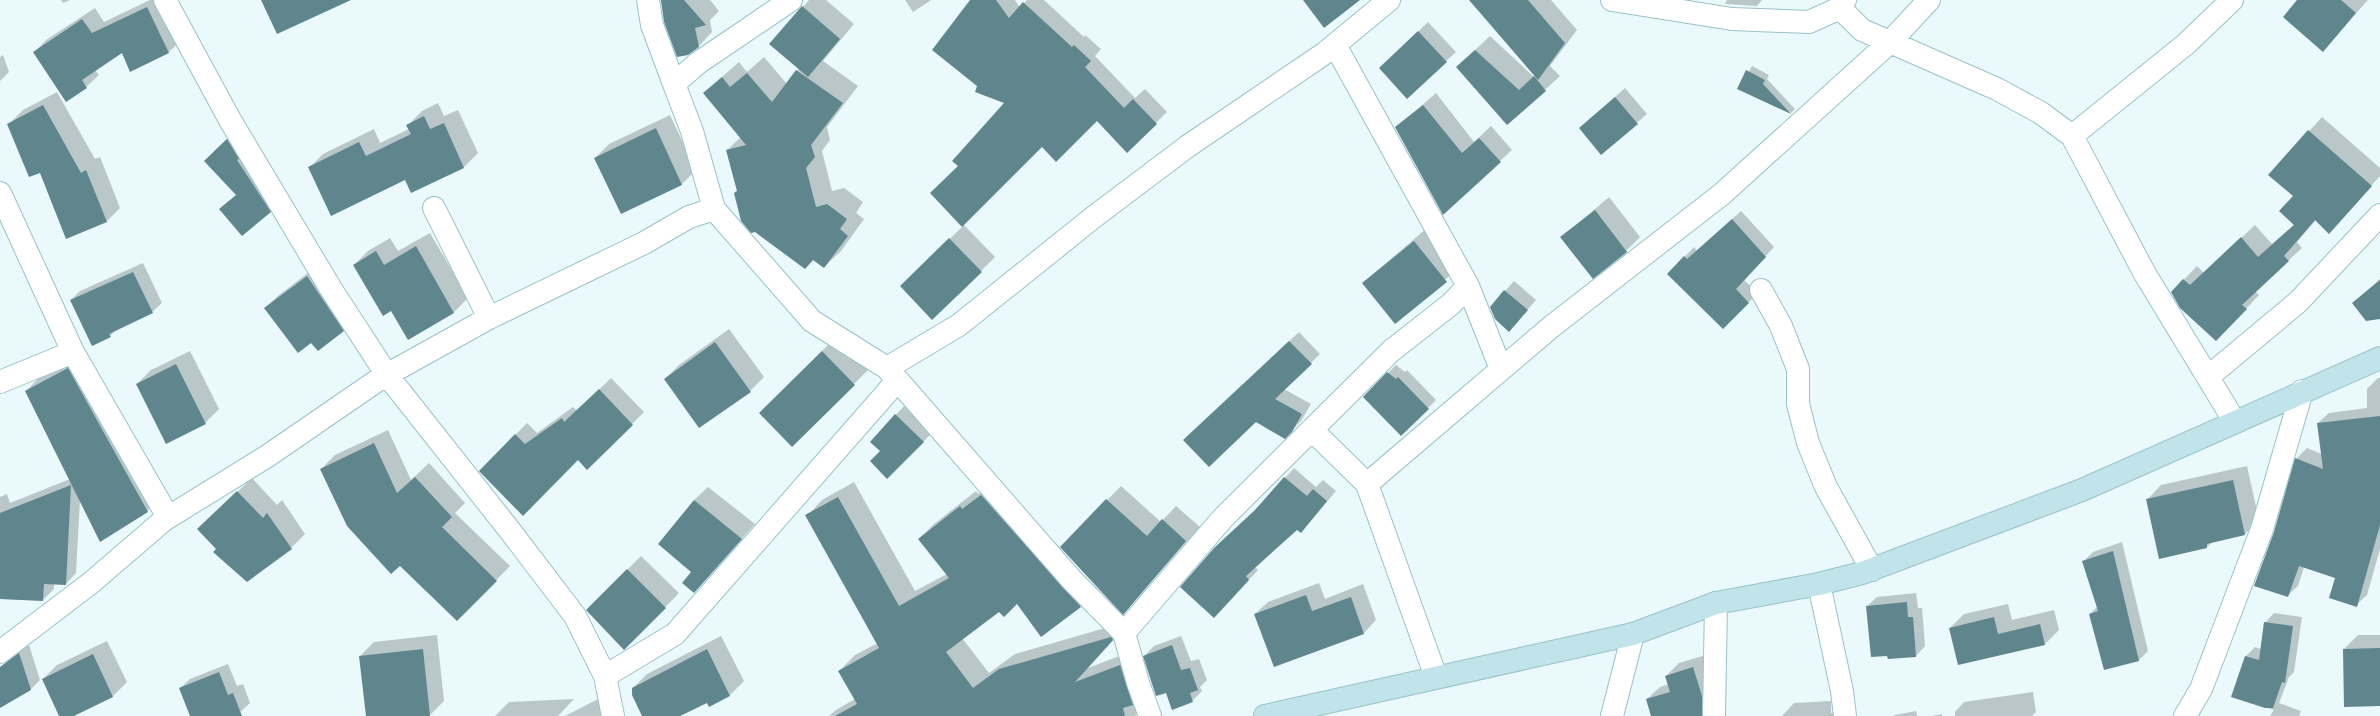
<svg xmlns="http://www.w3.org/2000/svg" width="2380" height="716" viewBox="0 0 2380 716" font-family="'Source Sans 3',sans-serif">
<rect width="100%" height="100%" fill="#e9f9fc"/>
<path fill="#0003" d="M 61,0 L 70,0 L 63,3 Z
M 150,0 L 161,0 L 181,40 L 168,53 L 122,52 L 95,70 L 99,75 L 86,87 L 66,101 L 34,53 L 46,40 L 95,8 L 104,22 Z
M 661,0 L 710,0 L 719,11 L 710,20 L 712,32 L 698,47 L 665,22 Z
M 809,0 L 826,0 L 854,24 L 823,61 L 858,86 L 827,127 L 830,140 L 822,151 L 832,191 L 844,188 L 863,202 L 856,213 L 864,219 L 841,251 L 824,267 L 814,259 L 805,268 L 738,191 L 727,150 L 741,137 L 704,93 L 739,62 L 747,72 L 764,57 L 787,84 L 799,68 L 770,44 Z
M 905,0 L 931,0 L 913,12 Z
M 971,0 L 1015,0 L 1020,8 L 1027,0 L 1044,0 L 1084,37 L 1085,35 L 1101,49 L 1095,56 L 1135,98 L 1145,89 L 1167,112 L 1127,151 L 1097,119 L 1042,146 L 963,224 L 995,257 L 981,271 L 916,272 L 963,226 L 931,193 L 959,166 L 1006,103 L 979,86 Z
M 1471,0 L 1551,0 L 1577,30 L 1550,66 L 1560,76 L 1508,124 L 1457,67 L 1490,36 L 1534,77 L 1535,76 Z
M 1727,0 L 1762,0 L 1757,6 L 1725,4 Z
M 2299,0 L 2368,0 L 2323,50 Z
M 1428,22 L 1456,52 L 1446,61 L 1390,59 Z
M 3,55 L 9,72 L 0,81 L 0,57 Z
M 1752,66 L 1769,75 L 1767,79 L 1795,109 L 1791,113 L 1739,89 Z
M 1625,88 L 1647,114 L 1601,154 L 1580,128 Z
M 57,92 L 95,159 L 100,157 L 120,208 L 106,222 L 40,171 L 9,124 L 23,110 Z
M 1436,93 L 1474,142 L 1491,126 L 1512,150 L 1443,213 L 1396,128 Z
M 438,103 L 444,116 L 458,110 L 478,153 L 464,167 L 412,192 L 406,179 L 309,168 L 323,154 L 374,129 L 380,143 L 409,129 L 408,125 L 422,111 Z
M 670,115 L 696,170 L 682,184 L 621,213 L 595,158 L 609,144 Z
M 2322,117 L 2380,168 L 2380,176 L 2329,232 L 2316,220 L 2297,242 L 2302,248 L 2255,291 L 2259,295 L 2229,327 L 2172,292 L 2197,266 L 2204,273 L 2255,225 L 2272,244 L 2295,224 L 2294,196 L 2270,174 Z
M 237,130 L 279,202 L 270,212 L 237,194 L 214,151 Z
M 1609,197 L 1640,237 L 1626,251 L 1562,237 Z
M 1741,211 L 1774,247 L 1744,280 L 1758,293 L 1723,328 L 1668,274 L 1694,247 L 1697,251 Z
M 1428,227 L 1460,267 L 1395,322 L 1363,283 Z
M 430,233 L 468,298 L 454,312 L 408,339 L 391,310 L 354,265 L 368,251 L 390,238 L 398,251 Z
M 143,263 L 162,303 L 152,312 L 117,329 L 110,336 L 71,300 L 80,291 Z
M 321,263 L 357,317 L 343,331 L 311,341 L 265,308 L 279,295 Z
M 2380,279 L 2380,318 L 2353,303 Z
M 1514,281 L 1536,300 L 1509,331 L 1505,291 Z
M 729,329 L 764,377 L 750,391 L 665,379 L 679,365 Z
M 1299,332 L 1320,354 L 1284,389 L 1311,404 L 1301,421 L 1285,437 L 1256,421 L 1194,431 Z
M 836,337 L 868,370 L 792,446 L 760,413 Z
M 86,351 L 165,493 L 147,511 L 101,540 L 80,500 L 76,573 L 66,584 L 54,583 L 54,589 L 43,600 L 0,599 L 0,497 L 7,494 L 10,503 L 70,479 L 26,391 L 44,373 Z
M 190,351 L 219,409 L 205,423 L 137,384 L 151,370 Z
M 1396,365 L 1405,372 L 1407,370 L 1436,400 L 1401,435 L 1364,397 Z
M 611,378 L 644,412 L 587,469 L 579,459 L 480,471 L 527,423 L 537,433 L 573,407 L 577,411 Z
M 2378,378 L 2380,378 L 2380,549 L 2367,595 L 2356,605 L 2336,577 L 2304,567 L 2298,586 L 2287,596 L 2275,533 L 2296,459 L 2307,448 L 2322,454 L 2318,423 L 2329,413 L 2367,408 L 2367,389 Z
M 904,406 L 932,433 L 887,478 L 882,451 L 871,442 Z
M 388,430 L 411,480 L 429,463 L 465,503 L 455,513 L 510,566 L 471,606 L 321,469 L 335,455 Z
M 2247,466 L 2259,520 L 2245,534 L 2213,541 L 2207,547 L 2147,500 L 2161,485 Z
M 1294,468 L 1316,487 L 1323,480 L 1336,491 L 1310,522 L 1297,529 L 1255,567 L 1258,570 L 1223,608 L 1259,507 Z
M 252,478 L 277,505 L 282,500 L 305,534 L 291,548 L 217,549 L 213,515 Z
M 997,480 L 1096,591 L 1080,606 L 1041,636 L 1017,603 L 999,610 L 962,638 L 989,673 L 1015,654 L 1126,622 L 1128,624 L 1088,668 L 1135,650 L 1143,708 L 1135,716 L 829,716 L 836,710 L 855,699 L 839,671 L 855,655 L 878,643 L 807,516 L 822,500 L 854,482 L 915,591 L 947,574 L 919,539 L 934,524 L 976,491 L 978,494 Z
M 1121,486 L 1161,522 L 1176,506 L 1200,527 L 1123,613 L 1061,547 Z
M 708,487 L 755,524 L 694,592 L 694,500 Z
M 2122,542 L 2148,651 L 2139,660 L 2090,614 L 2098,606 L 2084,561 L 2093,552 Z
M 641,556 L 679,593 L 624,649 L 587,610 Z
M 1319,583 L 1325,599 L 1363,584 L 1376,620 L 1364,633 L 1274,665 L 1255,614 L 1268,602 Z
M 1916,593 L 1918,608 L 1922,608 L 1925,646 L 1916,656 L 1889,658 L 1867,606 L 1877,597 Z
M 2008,604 L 2012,620 L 2054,610 L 2059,630 L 2045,644 L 1959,664 L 1950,628 L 1964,614 Z
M 2274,613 L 2302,617 L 2294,672 L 2289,677 L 2279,703 L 2301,711 L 2299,716 L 2270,716 L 2274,710 L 2232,697 L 2246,656 L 2255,647 L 2261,649 L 2265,623 Z
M 437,635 L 444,701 L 430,715 L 367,716 L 360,656 L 374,642 Z
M 2358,635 L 2380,635 L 2380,705 L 2344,649 Z
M 721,636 L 744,681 L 730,695 L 710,705 L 707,701 L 678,716 L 644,716 L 633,688 L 647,674 Z
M 1181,636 L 1191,661 L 1199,659 L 1207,680 L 1200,687 L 1202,691 L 1192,701 L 1166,692 L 1144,656 L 1154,646 Z
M 107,641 L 127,682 L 113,696 L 71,716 L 60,716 L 43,679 L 57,665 Z
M 29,645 L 40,680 L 30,690 L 0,701 L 0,669 L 14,655 Z
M 1706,655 L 1707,716 L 1652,716 L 1647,699 L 1660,687 L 1669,684 L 1666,676 L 1679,663 Z
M 228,664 L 237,686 L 243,684 L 250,703 L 240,712 L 231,716 L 191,716 L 180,688 L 190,679 Z
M 2033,692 L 2036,712 L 2032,716 L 1955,716 L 1955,712 L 1964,702 Z
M 606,695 L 621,716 L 565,716 Z
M 574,699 L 558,716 L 495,716 L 509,702 Z
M 1831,701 L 1831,713 L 1845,712 L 1845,716 L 1782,716 L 1794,703 Z
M 1916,711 L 1917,716 L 1894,716 L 1895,715 Z
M 1942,714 L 1942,716 L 1932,716 Z"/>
<path fill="#5f858d" d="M 261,0 L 351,0 L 277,34 Z
M 661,0 L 684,0 L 706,25 L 695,28 L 699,47 L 688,55 L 677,57 L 664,22 Z
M 970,0 L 996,0 L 1009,18 L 1023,2 L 1072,47 L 1074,45 L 1091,61 L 1085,67 L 1124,108 L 1133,99 L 1157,124 L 1127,153 L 1097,121 L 1056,162 L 1042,147 L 962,227 L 930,193 L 958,166 L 952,161 L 1004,103 L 975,92 L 977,86 L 932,50 Z
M 1303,0 L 1360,0 L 1324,28 Z
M 1469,0 L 1528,0 L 1565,43 L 1538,80 Z
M 2297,0 L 2341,0 L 2356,13 L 2323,52 L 2283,17 Z
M 802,6 L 840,39 L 808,77 L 769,44 Z
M 147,7 L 169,53 L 130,72 L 122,53 L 82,80 L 87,88 L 66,102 L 33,52 L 82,19 L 92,33 Z
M 1418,31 L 1447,62 L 1407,99 L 1379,68 Z
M 1475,50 L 1519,90 L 1534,76 L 1546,91 L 1507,125 L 1456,67 Z
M 796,70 L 843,103 L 811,145 L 815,157 L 806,168 L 816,207 L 827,204 L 847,219 L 840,229 L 848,236 L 824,268 L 813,260 L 805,269 L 755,232 L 751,233 L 741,221 L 734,193 L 737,191 L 726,150 L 746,145 L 703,93 L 722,77 L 730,87 L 747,73 L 772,102 Z
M 1746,70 L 1765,80 L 1763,84 L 1791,114 L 1737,89 Z
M 1615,97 L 1638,124 L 1601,155 L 1579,128 Z
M 43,105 L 81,173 L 86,170 L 107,222 L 66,239 L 40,173 L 29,177 L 7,124 Z
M 1423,105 L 1462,153 L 1479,138 L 1501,162 L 1443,215 L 1395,127 Z
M 424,116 L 430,129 L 444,123 L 464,168 L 411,193 L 405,180 L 331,216 L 308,167 L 359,142 L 366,156 L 411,134 L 406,125 Z
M 656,128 L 682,185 L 621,214 L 594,158 Z
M 2308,130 L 2372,186 L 2329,234 L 2315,220 L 2284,256 L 2289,261 L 2242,305 L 2247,309 L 2216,341 L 2180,308 L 2171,292 L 2183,279 L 2190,285 L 2241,237 L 2258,257 L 2294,225 L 2279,211 L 2293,196 L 2268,175 Z
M 227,139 L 239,159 L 237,160 L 271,212 L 242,236 L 219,209 L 236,195 L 204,161 Z
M 1595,210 L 1627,252 L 1593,279 L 1560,237 Z
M 1732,219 L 1766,257 L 1736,289 L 1749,303 L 1723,329 L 1667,274 L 1684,256 L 1687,259 Z
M 949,238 L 982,272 L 932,320 L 900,286 Z
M 1414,241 L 1447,282 L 1395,324 L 1362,283 Z
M 416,246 L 454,313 L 408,340 L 391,311 L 383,316 L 353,265 L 376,251 L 384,265 Z
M 133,272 L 153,313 L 109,334 L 111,337 L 92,346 L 70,300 Z
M 307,276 L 344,331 L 318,351 L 311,343 L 298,353 L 264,308 Z
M 2380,280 L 2380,319 L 2366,321 L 2352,303 Z
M 1504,290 L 1528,310 L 1509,332 L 1495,319 L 1490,307 Z
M 1289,341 L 1312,364 L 1275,399 L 1302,414 L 1292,432 L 1285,439 L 1256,422 L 1209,467 L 1183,440 Z
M 715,342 L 751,392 L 699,428 L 664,379 Z
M 822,351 L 855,385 L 792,447 L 759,413 Z
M 176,364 L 206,424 L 166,444 L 136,384 Z
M 68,368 L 148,512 L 100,542 L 25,391 Z
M 1387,372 L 1396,379 L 1398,377 L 1429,409 L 1401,436 L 1363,397 Z
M 599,389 L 633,425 L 587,470 L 578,460 L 523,516 L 479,471 L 515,434 L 525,444 L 562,418 L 564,422 Z
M 895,414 L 924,442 L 887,479 L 870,461 L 880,451 L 870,442 Z
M 2380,416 L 2380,525 L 2357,607 L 2329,598 L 2335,578 L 2299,566 L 2288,597 L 2254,586 L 2274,532 L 2295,458 L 2323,469 L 2317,423 Z
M 374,443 L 397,493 L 415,477 L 452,517 L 442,527 L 497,581 L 457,621 L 400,566 L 391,574 L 347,526 L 320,469 Z
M 1284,477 L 1307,496 L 1313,489 L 1327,501 L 1301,533 L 1297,530 L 1246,576 L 1249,580 L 1214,618 L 1180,587 L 1214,548 L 1255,510 Z
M 2233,480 L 2245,535 L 2207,544 L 2207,548 L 2159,559 L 2146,499 Z
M 71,485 L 66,585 L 44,584 L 43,601 L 0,599 L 0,513 Z
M 237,491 L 263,518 L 267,513 L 292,549 L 247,582 L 213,552 L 216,549 L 197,529 Z
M 981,495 L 1081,607 L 1041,637 L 1017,604 L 1004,617 L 999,612 L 946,652 L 973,688 L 999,669 L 1111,637 L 1113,640 L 1075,682 L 1120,665 L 1133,705 L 1123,708 L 1125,716 L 835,716 L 857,704 L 838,671 L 879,648 L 805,515 L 838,497 L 899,606 L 949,578 L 918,539 L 960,506 L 962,509 Z
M 1106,499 L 1147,536 L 1162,519 L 1186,541 L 1123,615 L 1060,547 Z
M 694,500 L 742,539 L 694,593 L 682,583 L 691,572 L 658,544 Z
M 2113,551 L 2139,661 L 2104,670 L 2089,614 L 2098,611 L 2082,561 Z
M 627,569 L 666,608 L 624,650 L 586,610 Z
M 1306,595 L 1312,611 L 1351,597 L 1364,634 L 1274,667 L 1254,614 Z
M 1907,602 L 1908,617 L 1913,617 L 1916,657 L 1888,659 L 1887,656 L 1871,657 L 1866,606 Z
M 1994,617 L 1998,634 L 2040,624 L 2045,645 L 1958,665 L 1949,628 Z
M 2264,622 L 2293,626 L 2285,683 L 2282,682 L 2273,708 L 2265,708 L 2231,697 L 2245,656 L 2259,660 Z
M 1172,645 L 1181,670 L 1190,668 L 1198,690 L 1190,693 L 1193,702 L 1172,710 L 1166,693 L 1156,696 L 1143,656 Z
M 2380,648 L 2380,706 L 2344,707 L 2343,649 Z
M 423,649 L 430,716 L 366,716 L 359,656 Z
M 707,649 L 730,696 L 709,707 L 707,703 L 680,716 L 642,716 L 632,695 L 632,688 Z
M 19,653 L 31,690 L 0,708 L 0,667 Z
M 93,654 L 113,697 L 74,716 L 59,716 L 42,679 Z
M 1693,667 L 1702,696 L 1702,716 L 1651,716 L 1646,699 L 1670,692 L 1665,676 Z
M 219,672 L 228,695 L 233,693 L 242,716 L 190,716 L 179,688 Z"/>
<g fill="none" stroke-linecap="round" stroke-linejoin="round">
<defs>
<path id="street" d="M 165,0 L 230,120 L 331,289 L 387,375 L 511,532 L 575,616 L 605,676 L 613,716
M 648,0 L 652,25 L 674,84
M 1612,0 L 1732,19 L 1809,22 L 1840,8 L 1845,0
M 1840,8 L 1862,30 L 1890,42 L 1929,0
M 1335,45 L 1468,286 L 1501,369
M 2072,136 L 2186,44 L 2232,0
M 0,193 L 73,352 L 168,517
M 434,208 L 489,318
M 714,209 L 812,321 L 887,368 L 1071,579 L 1124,633 L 1138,683 L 1150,716
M 1761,290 L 1781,326 L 1798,369 L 1798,404 L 1808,443 L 1826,487 L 1872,570
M 887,368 L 959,325 L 1095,216 L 1188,146 L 1325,53 L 1389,0
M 2208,377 L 2298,302 L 2380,215
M 0,382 L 73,352
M 1313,431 L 1367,484 L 1436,677
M 1367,484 L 1551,327 L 1722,194 L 1890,42 L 1997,89 L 2041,113 L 2072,136 L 2145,274 L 2235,422
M 1819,584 L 1842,691 L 1845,716
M 1124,633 L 1223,518 L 1391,351 L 1451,304 L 1468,286
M 0,652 L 92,582 L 164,520 L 266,457 L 381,378 L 489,318 L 644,243 L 689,217 L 714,209 L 692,131 L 674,84 L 698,63 L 791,0
M 605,676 L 675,634 L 897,381
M 1612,716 L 1633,634
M 1714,716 L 1716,603
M 2185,716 L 2201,689 L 2262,529 L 2302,391"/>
<path id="secondary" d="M 1265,716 L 1633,634 L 1716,603 L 1819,584 L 1862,573 L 2082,490 L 2380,358"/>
</defs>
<use href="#street" stroke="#99c2ca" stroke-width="24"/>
<use href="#secondary" stroke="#99c2ca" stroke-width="24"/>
<use href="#street" stroke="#fff" stroke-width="22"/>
<use href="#secondary" stroke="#c0e4ea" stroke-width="22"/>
</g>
</svg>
